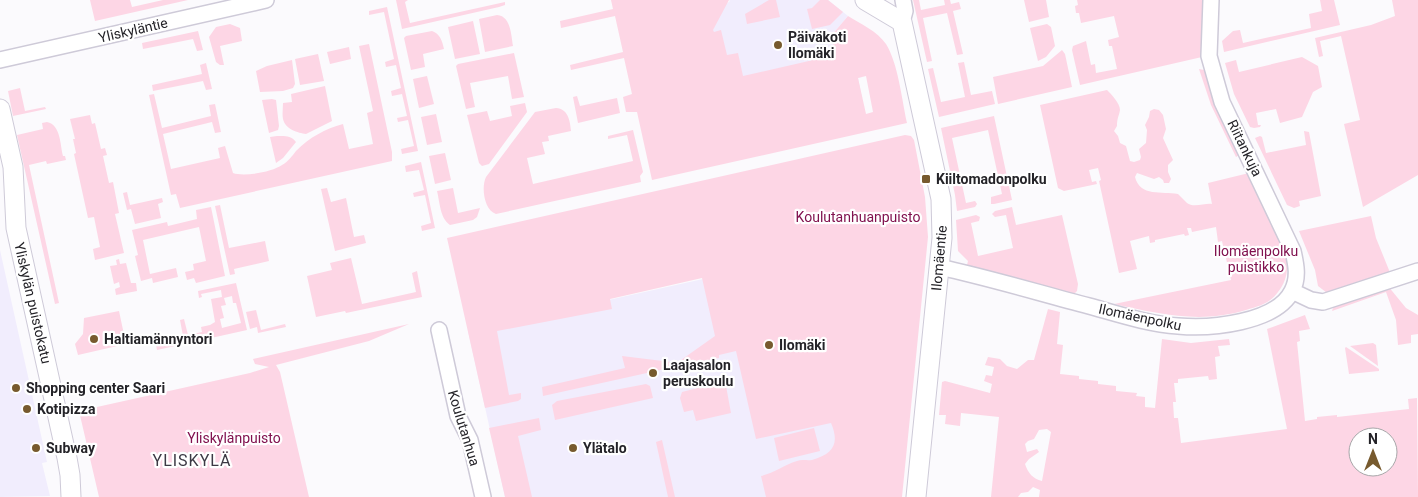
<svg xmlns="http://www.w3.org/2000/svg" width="1418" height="497" viewBox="0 0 1418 497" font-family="Roboto,sans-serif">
<rect width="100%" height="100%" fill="#fbfafd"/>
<path fill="#f1edfd" d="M 729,0 L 828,0 L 848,16 L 831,36 L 862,77 L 858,78 L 865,114 L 738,143 L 700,25 L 730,1 Z
M 0,250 L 47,462 L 42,463 L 50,496 L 0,497 Z
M 802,257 L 856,497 L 505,497 L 468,331 Z"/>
<path fill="#fdd6e5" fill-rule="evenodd" d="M 90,0 L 130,0 L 132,7 L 163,0 L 188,0 L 95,21 Z
M 396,0 L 408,0 L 405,2 L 410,23 L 505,2 L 505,5 L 499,7 L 402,29 Z
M 611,0 L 729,0 L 713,30 L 714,32 L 721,30 L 727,55 L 738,53 L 743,76 L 835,55 L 831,36 L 848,16 C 861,24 877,31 886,44 C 898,63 902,100 907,123 L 652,180 L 637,112 L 626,112 L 623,97 L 632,94 L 624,58 L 571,70 L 570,65 L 623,52 L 615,16 L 561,28 L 560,21 L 613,9 ZM 866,76 L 873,112 L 866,114 L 858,78 Z
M 769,0 L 776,0 L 780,17 L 747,24 L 745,14 Z
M 820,0 L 828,0 L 843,12 L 830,25 L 812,29 L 807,9 L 812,8 Z
M 913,0 L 919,0 L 921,10 L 945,5 L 944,0 L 950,0 L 951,4 L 959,2 L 961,9 L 953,11 L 963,54 L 957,55 L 947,13 L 923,18 L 932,61 L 927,62 Z
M 1024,0 L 1046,0 L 1049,17 L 1029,22 Z
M 1077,0 L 1205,0 L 1202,57 L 1080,85 L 1072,50 L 1073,46 L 1086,41 L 1091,65 L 1095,64 L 1096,73 L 1117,69 L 1112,46 L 1109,46 L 1108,40 L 1119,37 L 1114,16 L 1081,23 L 1079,13 L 1076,13 L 1075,6 L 1078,5 Z
M 1320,0 L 1334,0 L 1340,25 L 1224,52 L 1222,41 L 1233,31 L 1240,30 L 1243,43 L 1311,28 L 1309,14 L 1322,11 Z
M 1392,0 L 1418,0 L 1418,175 L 1363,207 L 1344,124 L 1360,120 L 1341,36 L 1320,41 L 1323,56 L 1319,57 L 1315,38 L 1371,25 L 1395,16 Z
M 387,7 L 418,151 L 402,154 L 401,149 L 414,146 L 408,120 L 398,122 L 397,118 L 407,116 L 402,94 L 392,96 L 391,91 L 401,88 L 396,65 L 386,67 L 385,62 L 394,59 L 384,12 L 369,15 L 369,11 Z
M 497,15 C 511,16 511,35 513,46 L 485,52 L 479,19 Z
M 473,21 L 480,54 L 455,59 L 448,27 Z
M 230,24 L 240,28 L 242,41 L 220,46 L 224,65 L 220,65 L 216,62 L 209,37 L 216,27 Z
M 1047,24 L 1051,27 L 1055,46 L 1046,57 L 1038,61 L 1030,28 Z
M 198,31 L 203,50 L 197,51 L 193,39 L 143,49 L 142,43 Z
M 432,31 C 440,34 442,40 444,49 L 423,54 L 425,67 L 411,70 L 404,38 L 406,36 Z
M 369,44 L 392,152 L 392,161 L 180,208 L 176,194 L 171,195 L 149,95 L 154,94 L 162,128 L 211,116 L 209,105 L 215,104 L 221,132 L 215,133 L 212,122 L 163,134 L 171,169 L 220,158 L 218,148 L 225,146 L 233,173 C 244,177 272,172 282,165 C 288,162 292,156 296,151 C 310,137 325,129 343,124 L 349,149 L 373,144 L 367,113 L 373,111 L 359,46 Z
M 349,47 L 351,59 L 330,64 L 327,52 Z
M 1062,50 L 1065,54 L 1072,87 L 998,104 L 993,77 L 1043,66 Z
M 514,53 L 524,97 L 512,99 L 508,76 L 470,83 L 475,107 L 466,109 L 456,66 L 458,64 Z
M 318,54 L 324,81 L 300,85 L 295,59 Z
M 1302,57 L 1318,66 L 1322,87 L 1313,92 L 1302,117 L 1280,123 L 1276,109 L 1256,113 L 1258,125 L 1261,125 L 1260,127 L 1254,128 L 1250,127 L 1234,94 L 1225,63 L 1236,60 L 1239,72 Z
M 292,60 L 295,84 L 293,88 L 283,91 L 260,92 L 256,71 L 267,66 Z
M 964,62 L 971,95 L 992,91 L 995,104 L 939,117 L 928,69 L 933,68 L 941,102 L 965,97 L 958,63 Z
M 206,63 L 212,89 L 206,90 L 203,81 L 153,91 L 152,85 L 202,74 L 200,65 Z
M 1199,69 L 1204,70 L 1215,101 L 1241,154 L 1236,157 L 1211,105 Z
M 427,76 L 434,104 L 419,108 L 413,79 Z
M 325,86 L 332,121 L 306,134 C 298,133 285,129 283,119 C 282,114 283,108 283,103 L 292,102 L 291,94 Z
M 20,88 L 25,111 L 45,107 L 46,109 L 13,116 L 8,91 Z
M 1107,90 C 1111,94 1120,103 1120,110 C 1119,116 1117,118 1117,126 L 1114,131 L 1118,136 L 1120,143 L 1126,146 L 1130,161 L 1134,162 L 1140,160 L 1141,157 L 1139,149 L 1146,143 L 1147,130 L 1145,125 L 1149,117 L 1150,111 L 1154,109 L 1159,110 L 1163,115 L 1166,129 L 1163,138 L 1173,160 L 1168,165 L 1168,172 L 1171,179 L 1169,183 L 1164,183 L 1163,180 L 1159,177 L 1154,179 L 1137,173 L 1135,177 C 1140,197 1162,191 1178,194 C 1181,197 1184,200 1187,203 C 1193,208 1205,203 1212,204 L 1208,183 L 1249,173 C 1262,199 1280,229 1286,257 C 1289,270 1286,282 1278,292 C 1269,304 1260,306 1246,310 C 1200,324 1160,314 1114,304 L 1231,280 L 1222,241 L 1218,242 L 1216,227 L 1192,232 L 1191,228 L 1187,228 L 1189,235 L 1185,236 L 1184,234 L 1155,240 L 1155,242 L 1150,243 L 1149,236 L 1130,241 L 1137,269 L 1119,273 L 1099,181 L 1101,180 L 1098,168 L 1089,170 L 1092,182 L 1096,181 L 1097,184 L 1064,191 L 1058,188 L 1040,105 Z
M 577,96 L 580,106 L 617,98 L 620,113 L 578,123 L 573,97 Z
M 272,99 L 276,100 L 279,126 L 278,130 L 269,133 L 262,100 Z
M 525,103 L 527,112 L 489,164 L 482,166 L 479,163 L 467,115 L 487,111 L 490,121 L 512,116 L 510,106 Z
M 556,108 C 568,109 570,120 571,131 L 548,136 L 549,141 L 542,142 L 545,154 L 527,158 L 533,184 L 633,161 L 627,135 L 608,139 L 608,136 L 633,130 L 643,172 L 640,176 L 641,182 L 496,214 C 484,210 481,187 486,177 L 535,112 Z
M 436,114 L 442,142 L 427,145 L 421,117 Z
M 90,115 L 92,124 L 95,123 L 101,149 L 105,148 L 107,155 L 103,156 L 109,183 L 113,182 L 119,213 L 115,214 L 124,253 L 95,260 L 93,249 L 100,247 L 94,217 L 88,218 L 74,154 L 76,153 L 73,139 L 75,139 L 70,119 Z
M 994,116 L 1012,200 L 994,204 L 991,204 L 991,197 L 1002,194 L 988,130 L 952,138 L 966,203 L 975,201 L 977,204 L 975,207 L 957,211 L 955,195 L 941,128 Z
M 47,122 C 61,125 60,145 63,156 L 65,156 L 66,160 L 47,164 L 46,161 L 29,165 L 59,303 L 55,304 L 17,135 L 43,129 L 42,123 Z
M 1304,131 L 1309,132 L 1321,196 L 1299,201 L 1300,206 L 1294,208 L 1287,205 L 1255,138 L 1260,136 L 1262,137 L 1266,153 L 1306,145 Z
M 905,135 L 911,136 L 914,140 L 925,197 L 928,237 L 902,497 L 766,497 L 761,476 C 774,473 784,465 797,461 C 802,459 807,461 812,460 C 833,454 840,444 831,423 L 756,439 L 736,351 L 719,355 L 719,358 L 681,365 L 681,360 L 715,336 L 702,278 L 610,299 L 612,309 L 497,331 L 509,395 L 521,393 L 521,399 L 518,401 L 485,408 L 447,238 Z
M 277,136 C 284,136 291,135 296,142 L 283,158 L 276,163 L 270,137 Z
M 445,153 L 451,180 L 435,184 L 429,156 Z
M 421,162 L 435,228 L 422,231 L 421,226 L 431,223 L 425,195 L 414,197 L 413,193 L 424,190 L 419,170 L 406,172 L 405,166 Z
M 327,188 L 331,202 L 346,198 L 354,237 L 364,235 L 366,243 L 335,251 L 321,189 Z
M 453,188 L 458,213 L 480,208 L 477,217 L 473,220 L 450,225 C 440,218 440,203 437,191 Z
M 127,192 L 130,205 L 162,198 L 163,202 L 158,204 L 161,218 L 135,224 L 131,209 L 127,210 L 123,193 Z
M 220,205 L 229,248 L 265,241 L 269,261 L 234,269 L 235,274 L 230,275 L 215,206 Z
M 211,207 L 225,276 L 196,283 L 194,278 L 187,280 L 185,272 L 194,270 L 193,264 L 206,261 L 199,227 L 143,240 L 150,274 L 176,268 L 178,277 L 153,283 L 152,278 L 141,281 L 135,256 L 138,255 L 132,230 L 167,222 L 168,226 L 197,219 L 196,210 Z
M 1012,207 L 1016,225 L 1062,215 L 1078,284 L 1077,291 L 1074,294 L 967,265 L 968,261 L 958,251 L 956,220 L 976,215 L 980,217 L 979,221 L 971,223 L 978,256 L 1013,248 L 1006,215 L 995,217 L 992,214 L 995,211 Z
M 1371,216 L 1376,238 L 1391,275 L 1331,296 L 1318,286 L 1315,270 L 1299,231 Z
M 351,258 L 362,304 L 416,292 L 412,273 L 417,271 L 422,297 L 346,313 L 345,311 L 316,317 L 307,276 L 332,270 L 330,263 Z
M 119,259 L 120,264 L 126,263 L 131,283 L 136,283 L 137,291 L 116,295 L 115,289 L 120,287 L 119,282 L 114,284 L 110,266 L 117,265 L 116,260 Z
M 236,283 L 247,330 L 157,350 L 156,345 L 166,342 L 166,340 L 183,336 L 180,320 L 184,319 L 188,335 L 202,332 L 201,327 L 210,325 L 215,322 L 211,299 L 222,297 L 221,290 L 201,294 L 202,297 L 199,298 L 198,291 ZM 232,296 L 233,303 L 236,303 L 241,323 L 222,328 L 220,319 L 224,318 L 221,306 L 226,305 L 224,298 Z
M 1388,286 L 1406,308 L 1418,315 L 1418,334 L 1411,335 L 1411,343 L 1398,345 L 1396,320 L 1386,292 L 1332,311 L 1334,305 Z
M 1048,309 L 1060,312 L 1057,344 L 1063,345 L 1060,374 L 1079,376 L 1079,379 L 1098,381 L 1098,384 L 1116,386 L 1116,391 L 1137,393 L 1136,396 L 1145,397 L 1145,407 L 1155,408 L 1162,339 L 1191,343 L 1229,339 L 1230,345 L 1218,346 L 1220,356 L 1215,357 L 1217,379 L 1209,380 L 1208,376 L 1178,379 L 1178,383 L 1174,383 L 1176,402 L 1173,402 L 1174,418 L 1178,418 L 1181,443 L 1287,429 L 1267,329 L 1305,315 L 1310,329 L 1299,331 L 1300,341 L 1297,342 L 1305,421 L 1317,419 L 1317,417 L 1337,415 L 1337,417 L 1409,409 L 1408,399 L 1417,398 L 1418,497 L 1039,497 L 1040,490 L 1033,487 L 1028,492 L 1021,493 L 1018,497 L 991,497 L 999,417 L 961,413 L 960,426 L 945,424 L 946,415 L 939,415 L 942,382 L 945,381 L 990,393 L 992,384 L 984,381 L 986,375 L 992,376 L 994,367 L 985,365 L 988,357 L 1000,359 L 1007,366 L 1017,369 L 1028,360 L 1034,360 ZM 1047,429 L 1051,432 L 1042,481 C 1033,479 1028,473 1025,464 L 1029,459 L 1039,452 L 1037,449 L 1027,452 L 1025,444 L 1028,441 L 1034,439 L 1039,430 ZM 1358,437 L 1388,437 L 1388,467 L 1358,467 Z
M 256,310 L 261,330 L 285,324 L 286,327 L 258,333 L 257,327 L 250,329 L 246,312 Z
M 119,311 L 126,344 L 78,355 L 75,344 L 83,334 L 84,318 Z
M 409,324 L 369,341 L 276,365 L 280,372 L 309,497 L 99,497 L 79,411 L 250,373 L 269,367 L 255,364 L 253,359 Z
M 1373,343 L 1376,345 L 1378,366 L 1350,346 Z
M 1346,347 L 1379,369 L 1379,371 L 1349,374 L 1345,348 Z
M 622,356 L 671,362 L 674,367 L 543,396 L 542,387 L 625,368 Z
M 724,381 L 726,386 L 731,413 L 696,421 L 693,410 L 684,412 L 680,398 L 682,392 Z
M 646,384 L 650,386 L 653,398 L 555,420 L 552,405 L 557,401 Z
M 539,418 L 541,430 L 518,436 L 532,497 L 505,497 L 489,428 Z
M 814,428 L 820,451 L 779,461 L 774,438 Z
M 662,440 L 675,497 L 668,497 L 656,442 Z"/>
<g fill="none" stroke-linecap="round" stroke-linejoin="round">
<defs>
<path id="minor" d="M 902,22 L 905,11 L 903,0
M 0,60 L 266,0
M 939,267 C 990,278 1039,293 1089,306 C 1118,314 1148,324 1178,326 C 1210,329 1276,323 1292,291 C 1299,278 1296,264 1293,251 L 1222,102 L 1209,56 L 1211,0
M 1292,291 L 1311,300 L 1323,302 L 1418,271
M 439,330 L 458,416 L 470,440 L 483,497"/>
<path id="tertiary" d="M 865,0 L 902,22 L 941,199 L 942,238 L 916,497
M 0,109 L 13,167 L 16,228 L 67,458 L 70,475 L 71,497"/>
</defs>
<use href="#minor" stroke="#cecad8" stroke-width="18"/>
<use href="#tertiary" stroke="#cecad8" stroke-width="21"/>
<use href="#minor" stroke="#fff" stroke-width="15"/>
<use href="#tertiary" stroke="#fff" stroke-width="19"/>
</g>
<g fill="#775a2e" stroke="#fff" stroke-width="2">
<circle cx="778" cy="45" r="5"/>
<rect x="921" y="174" width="10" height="10" rx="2.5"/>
<circle cx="94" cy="339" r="5"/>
<circle cx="769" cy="345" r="5"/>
<circle cx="653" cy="373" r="5"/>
<circle cx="16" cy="388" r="5"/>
<circle cx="27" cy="409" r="5"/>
<circle cx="36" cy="448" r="5"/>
<circle cx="573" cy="448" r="5"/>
</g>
<g text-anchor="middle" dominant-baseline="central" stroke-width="4.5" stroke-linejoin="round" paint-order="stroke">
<g font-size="14" fill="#242328" stroke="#fff">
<text transform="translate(133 30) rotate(-13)">Yliskyläntie</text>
<text transform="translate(1245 148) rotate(64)">Riitankuja</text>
<text transform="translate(939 258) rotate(-85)">Ilomäentie</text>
<text transform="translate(33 303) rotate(77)">Yliskylän puistokatu</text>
<text transform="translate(1140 317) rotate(12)">Ilomäenpolku</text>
<text transform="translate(464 428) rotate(73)">Koulutanhua</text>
</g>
<g font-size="14" font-weight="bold" fill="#242328" stroke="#fff" text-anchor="start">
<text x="788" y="37">Päiväkoti<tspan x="788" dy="16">Ilomäki</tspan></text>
<text x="936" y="179">Kiiltomadonpolku</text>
<text x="104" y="339">Haltiamännyntori</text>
<text x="779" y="345">Ilomäki</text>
<text x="663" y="365">Laajasalon<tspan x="663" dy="16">peruskoulu</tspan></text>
<text x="26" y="388">Shopping center Saari</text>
<text x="37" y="409">Kotipizza</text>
<text x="46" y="448">Subway</text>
<text x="583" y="448">Ylätalo</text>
</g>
<g font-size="14" fill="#81124f" stroke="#fff">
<text x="858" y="217">Koulutanhuanpuisto</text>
<text x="1256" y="251">Ilomäenpolku<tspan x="1256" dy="16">puistikko</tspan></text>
<text x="234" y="438">Yliskylänpuisto</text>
</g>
<g font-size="16" letter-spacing="1" fill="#3c3944" stroke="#fff">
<text x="192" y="460">YLISKYLÄ</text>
</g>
</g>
<g transform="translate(1373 452)"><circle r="24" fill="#ffffff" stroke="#a7a7a9"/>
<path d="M0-4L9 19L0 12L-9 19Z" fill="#775a2e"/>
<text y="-8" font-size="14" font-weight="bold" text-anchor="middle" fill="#242328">N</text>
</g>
</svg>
